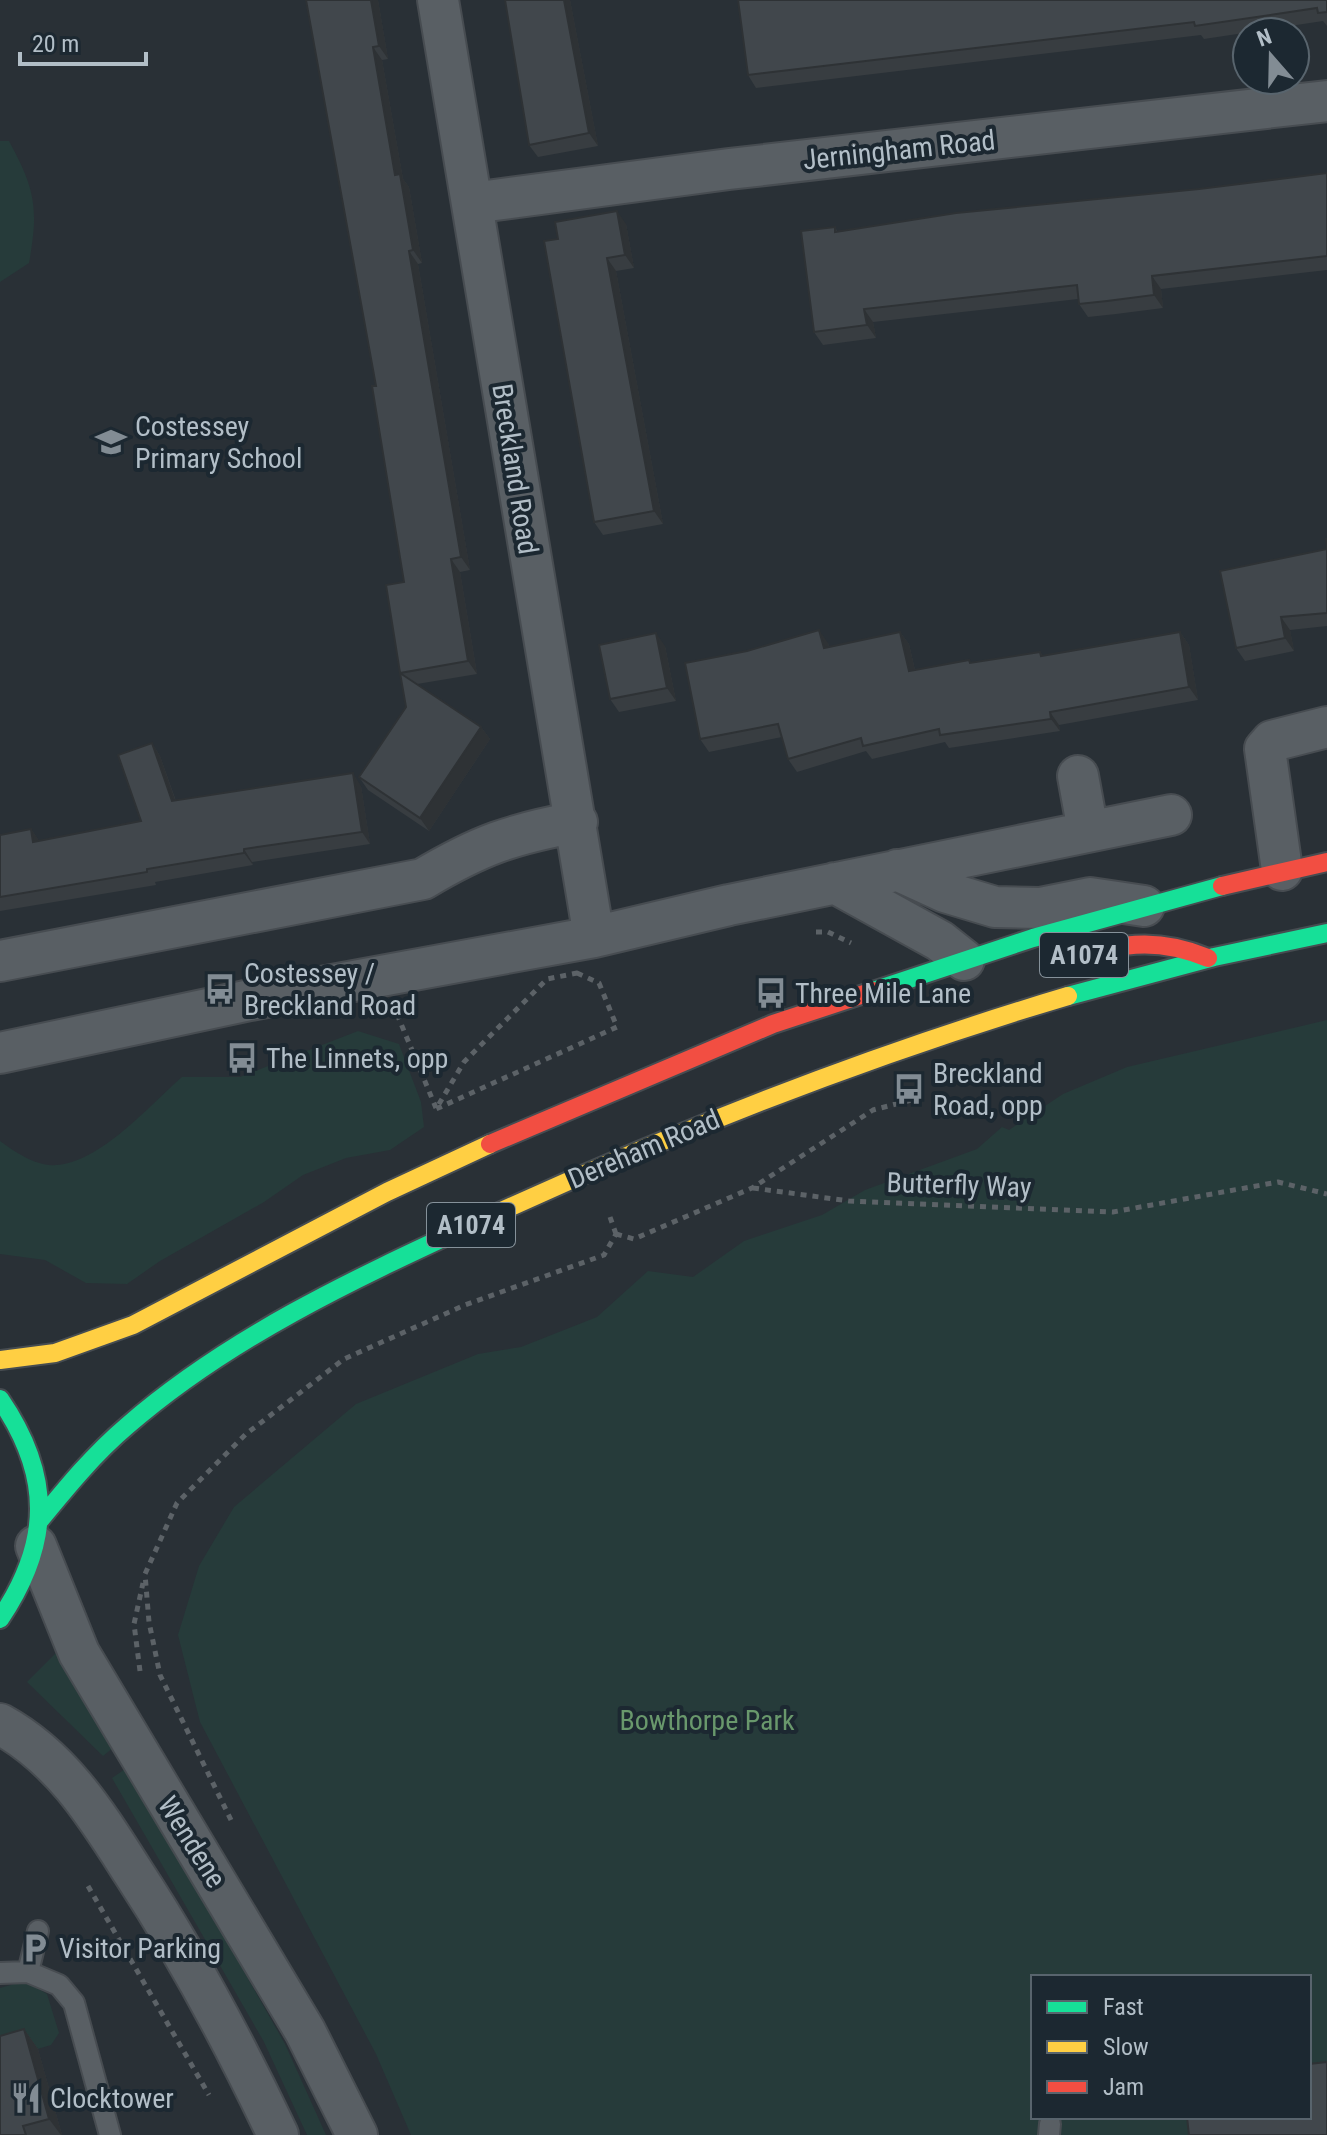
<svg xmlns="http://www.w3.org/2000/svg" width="1327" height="2135" viewBox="0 0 1327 2135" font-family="'Roboto Condensed',sans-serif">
<rect width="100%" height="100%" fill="#293036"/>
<path fill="#263b3a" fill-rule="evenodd" d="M 0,141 L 9,141 C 35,189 39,208 29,263 L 0,282 Z
M 1327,1020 L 1327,2135 L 411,2135 L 376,2054 L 200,1722 L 178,1635 L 199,1566 L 234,1507 L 356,1404 L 478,1354 L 521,1347 L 597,1317 L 648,1271 L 693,1277 L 744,1241 L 822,1215 L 865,1190 L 977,1149 L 1002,1127 L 1009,1130 L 1063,1094 L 1127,1067 ZM 1033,1977 L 1309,1977 L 1309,2117 L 1033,2117 Z
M 358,1031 L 399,1044 L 421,1102 L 424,1127 L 390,1150 L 346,1158 L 303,1175 L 264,1202 L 160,1261 L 127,1284 L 86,1283 L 45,1260 L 0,1254 L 0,1141 C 15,1152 37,1167 56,1165 C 100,1163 150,1105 182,1077 L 240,1077 Z
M 57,1652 L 114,1747 L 103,1756 L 27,1682 Z
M 128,1767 L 285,2044 L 326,2135 L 307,2135 L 264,2042 L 112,1778 Z
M 25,1981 L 47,1994 L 59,2033 L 51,2045 L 0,2060 L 0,1988 Z"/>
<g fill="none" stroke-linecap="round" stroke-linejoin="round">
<defs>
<path id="lane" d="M 28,1972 L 38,1931
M 0,1973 L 28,1972 L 59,1985 L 74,2003 L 110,2135
M 1049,2135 L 1050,2124"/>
<path id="street" d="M 438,0 L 594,937
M 472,203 L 729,169 L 1327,101
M 1078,776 L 1088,831
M 897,870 L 945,892 L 995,907 L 1040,908 L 1090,898 L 1144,906
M 1282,870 L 1265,749 L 1272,741 L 1327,727
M 835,883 L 940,941 L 964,960
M 0,961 L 423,879 C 480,845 512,834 577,822
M 0,1053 L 250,1000 L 594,937 L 729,905 L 1171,815
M 36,1546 L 79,1653 L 305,2031 L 357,2135
M 0,1724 C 62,1758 96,1814 133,1872 C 188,1956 235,2044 278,2135"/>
<path id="fast" d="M 873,991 L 1033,938 L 1222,886
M 1068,996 L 1214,957 L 1327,933
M 0,1399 C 52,1475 52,1542 0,1619
M 40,1520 C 67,1487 94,1454 127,1426 C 228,1338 352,1280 473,1224"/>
<path id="slow" d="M 473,1224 C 666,1135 863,1057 1068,996
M 0,1360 L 55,1353 L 133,1325 L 387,1192 L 490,1144"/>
<path id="jam" d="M 1222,886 L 1327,862
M 1062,961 C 1118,945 1152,935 1208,958
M 490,1144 L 773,1024 L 873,991"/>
</defs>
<use href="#lane" stroke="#474c51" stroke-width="24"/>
<use href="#street" stroke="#474c51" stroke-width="44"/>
<use href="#fast" stroke="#464c51" stroke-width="22"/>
<use href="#slow" stroke="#464c51" stroke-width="22"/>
<use href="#jam" stroke="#464c51" stroke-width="22"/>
<path stroke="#5c6267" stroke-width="5" stroke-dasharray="6 6" stroke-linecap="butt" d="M 816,932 L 828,932 L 851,943
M 577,973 L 599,983 L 617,1027 L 436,1109 L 464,1062 L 547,979 Z
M 397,1014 L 436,1108
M 753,1188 L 849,1201 L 1113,1212 L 1278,1182 L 1327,1194
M 610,1217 L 616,1234
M 616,1234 L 634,1239 L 752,1188 L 873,1110 L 923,1097 L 920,1086
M 140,1671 L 134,1624 L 143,1583
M 231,1820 L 160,1675 L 149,1622 L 145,1574 L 177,1503 L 246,1434 L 344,1359 L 465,1305 L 604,1255 L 616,1234
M 88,1886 L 209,2095"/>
<use href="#lane" stroke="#595f64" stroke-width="20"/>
<use href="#street" stroke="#595f64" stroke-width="40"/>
<use href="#fast" stroke="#16e098" stroke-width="18"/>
<use href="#slow" stroke="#ffcf43" stroke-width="18"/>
<use href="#jam" stroke="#f24e42" stroke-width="18"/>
</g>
<path fill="#383d41" d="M 306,0 L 378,0 L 388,59 L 382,60 L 403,179 L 409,187 L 422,263 L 418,264 L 470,570 L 460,572 L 477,674 L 417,684 L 481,727 L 490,739 L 429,831 L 368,790 L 359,777 L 406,707 L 400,673 L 404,582 L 376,386 Z
M 505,0 L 570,0 L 598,146 L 538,157 L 529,145 Z
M 1327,0 L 1327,26 L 1323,21 L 1204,39 L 1201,35 L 756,88 L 748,75 Z
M 1327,173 L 1327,270 L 1161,289 L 1163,308 L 1116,314 L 1088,317 L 1079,304 L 1078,299 L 873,322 L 876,338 L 823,345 L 814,332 L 835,227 L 837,231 L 1199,189 Z
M 626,224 L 634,268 L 616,271 L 663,524 L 603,535 L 594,522 L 558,239 Z
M 1327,539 L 1327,626 L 1290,630 L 1294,651 L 1245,661 L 1236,648 L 1327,549 Z
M 900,632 L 909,644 L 915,670 L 971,663 L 1040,652 L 1043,656 L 1180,632 L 1189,645 L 1198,700 L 1059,725 L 1060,731 L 949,748 L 945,742 L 872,759 L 866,751 L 797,772 L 788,759 L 782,737 L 709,752 L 700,739 L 828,643 L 829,647 Z
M 665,646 L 676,701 L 619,712 L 610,699 Z
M 152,743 L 160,756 L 176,801 L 361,786 L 370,844 L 252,862 L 253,865 L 155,882 L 156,885 L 0,911 L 0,835 L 31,829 L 39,841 L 141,821 Z
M 24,2029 L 38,2049 L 62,2135 L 0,2135 Z"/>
<path fill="#2e3235" d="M 371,0 L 378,0 L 388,59 L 379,46 Z
M 564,0 L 570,0 L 598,146 L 589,133 Z
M 373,47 L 382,60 L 403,179 L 409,187 L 422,263 L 413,250 L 395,175 Z
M 617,211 L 626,224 L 634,268 L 625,255 Z
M 409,251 L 418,264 L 470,570 L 461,557 Z
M 607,258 L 616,271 L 663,524 L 654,511 Z
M 1152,276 L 1161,289 L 1163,308 L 1154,295 Z
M 864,309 L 873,322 L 876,338 L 867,325 Z
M 451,559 L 460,572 L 477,674 L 468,661 Z
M 1281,617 L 1290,630 L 1294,651 L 1285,638 Z
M 819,630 L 828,643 L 833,661 L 824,648 Z
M 900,632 L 909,644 L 918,684 L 909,671 Z
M 1180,632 L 1189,645 L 1198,700 L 1189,687 Z
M 656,633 L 665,646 L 676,701 L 667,688 Z
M 1050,712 L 1059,725 L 1060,731 L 1051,719 Z
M 481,727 L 490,739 L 429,831 L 420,818 Z
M 152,743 L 160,756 L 180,814 L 172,801 Z
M 353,773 L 361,786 L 370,844 L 362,832 Z
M 31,829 L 40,842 L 33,842 Z
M 244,849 L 252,862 L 253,865 L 244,853 Z
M 24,2029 L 38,2049 L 62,2135 L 61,2135 L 49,2119 Z"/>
<path fill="#41474c" stroke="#2e3235" stroke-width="2" d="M 306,0 L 371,0 L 379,46 L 373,47 L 395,175 L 400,174 L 413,250 L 409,251 L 461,557 L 451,559 L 468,661 L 400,673 L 386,585 L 404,582 L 372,386 L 376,386 Z
M 505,0 L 564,0 L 589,133 L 529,145 Z
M 738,0 L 1327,0 L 1327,12 L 1318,13 L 1317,8 L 1195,26 L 1194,22 L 748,75 Z
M 1327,173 L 1327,256 L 1152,276 L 1154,295 L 1107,301 L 1079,304 L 1077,285 L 864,309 L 867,325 L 814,332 L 801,231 L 835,227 L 835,232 L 956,213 L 1199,189 Z
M 617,211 L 625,255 L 607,258 L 654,511 L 594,522 L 544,241 L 558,239 L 555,222 Z
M 1326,539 L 1327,539 L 1327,613 L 1281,617 L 1285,638 L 1236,648 L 1220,571 L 1327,549 Z
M 819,630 L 824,648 L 900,632 L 909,671 L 969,660 L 970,663 L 1040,652 L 1041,656 L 1180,632 L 1189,687 L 1050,712 L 1051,719 L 940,735 L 939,729 L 863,746 L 861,738 L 788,759 L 778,724 L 700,739 L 685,663 L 747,651 Z
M 656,633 L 667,688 L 610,699 L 599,645 Z
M 400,673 L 481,727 L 420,818 L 359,777 L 406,707 Z
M 152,743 L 172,801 L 353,773 L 362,832 L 244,849 L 244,853 L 147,869 L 147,872 L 0,897 L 0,835 L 31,829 L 33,842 L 141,821 L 118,755 Z
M 24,2029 L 49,2119 L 23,2126 L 26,2135 L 0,2135 L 0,2036 Z
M 1327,2062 L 1327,2135 L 1189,2135 L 1187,2117 L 1309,2117 L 1309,2064 Z"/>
<defs>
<symbol id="school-bare" viewBox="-9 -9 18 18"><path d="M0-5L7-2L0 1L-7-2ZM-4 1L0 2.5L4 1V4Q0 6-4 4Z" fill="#828c94" stroke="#1c2831" stroke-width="2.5" paint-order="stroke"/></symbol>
<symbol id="bus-bare" viewBox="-9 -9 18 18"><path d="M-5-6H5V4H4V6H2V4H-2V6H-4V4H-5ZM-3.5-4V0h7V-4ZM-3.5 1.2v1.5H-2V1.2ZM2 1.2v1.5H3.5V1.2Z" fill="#828c94" stroke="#1c2831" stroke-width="2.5" paint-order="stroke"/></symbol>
<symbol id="parking-bare" viewBox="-9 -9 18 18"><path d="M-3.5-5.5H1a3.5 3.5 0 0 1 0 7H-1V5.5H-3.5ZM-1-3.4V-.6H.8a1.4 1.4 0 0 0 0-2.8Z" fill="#828c94" stroke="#1c2831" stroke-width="2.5" paint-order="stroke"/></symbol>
<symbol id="restaurant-bare" viewBox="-9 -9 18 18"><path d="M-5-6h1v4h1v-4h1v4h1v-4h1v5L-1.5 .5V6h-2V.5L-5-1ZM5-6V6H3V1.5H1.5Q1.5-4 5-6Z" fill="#828c94" stroke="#1c2831" stroke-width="2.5" paint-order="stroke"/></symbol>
</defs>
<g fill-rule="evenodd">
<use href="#school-bare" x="89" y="420" width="44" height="44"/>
<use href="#bus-bare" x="198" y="967" width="44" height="44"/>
<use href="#bus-bare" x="749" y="971" width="44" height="44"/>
<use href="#bus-bare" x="220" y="1036" width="44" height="44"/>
<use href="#bus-bare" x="887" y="1067" width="44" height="44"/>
<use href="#parking-bare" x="13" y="1926" width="44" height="44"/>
<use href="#restaurant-bare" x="4" y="2076" width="44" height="44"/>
</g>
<g text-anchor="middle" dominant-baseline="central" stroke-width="8" stroke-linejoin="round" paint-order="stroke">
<g fill="#1c2831" stroke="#85919a" stroke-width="2">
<rect x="1040" y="933" width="88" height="44" rx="6"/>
<rect x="427" y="1203" width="88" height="44" rx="6"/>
</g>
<g font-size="26" font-weight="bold" fill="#b2bec7">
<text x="1084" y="955">A1074</text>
<text x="471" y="1225">A1074</text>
</g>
<g font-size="28" fill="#b2bec7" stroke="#1c2831">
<text transform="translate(899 150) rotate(-6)">Jerningham Road</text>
<text transform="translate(515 469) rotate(81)">Breckland Road</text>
<text transform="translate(644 1149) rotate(-23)">Dereham Road</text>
<text transform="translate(959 1185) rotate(2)">Butterfly Way</text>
<text transform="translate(192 1842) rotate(58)">Wendene</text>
</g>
<g font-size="28" fill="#b2bec7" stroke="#1c2831" text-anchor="start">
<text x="135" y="426">Costessey<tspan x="135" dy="32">Primary School</tspan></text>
<text x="244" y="973">Costessey /<tspan x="244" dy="32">Breckland Road</tspan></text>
<text x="795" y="993">Three Mile Lane</text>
<text x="266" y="1058">The Linnets, opp</text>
<text x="933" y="1073">Breckland<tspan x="933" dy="32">Road, opp</tspan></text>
<text x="59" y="1948">Visitor Parking</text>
<text x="50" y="2098">Clocktower</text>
</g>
<g font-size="28" fill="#69986c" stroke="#1c2831">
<text x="707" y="1720">Bowthorpe Park</text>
</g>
</g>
<rect x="1031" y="1975" width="280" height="144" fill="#1c2831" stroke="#58646d" stroke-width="2"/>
<rect x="1047" y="2001" width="40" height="12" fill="#16e098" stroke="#58646d" stroke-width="2"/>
<text x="1103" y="2015" font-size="24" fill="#b2bec7">Fast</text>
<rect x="1047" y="2041" width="40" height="12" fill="#ffcf43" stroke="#58646d" stroke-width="2"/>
<text x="1103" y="2055" font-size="24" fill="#b2bec7">Slow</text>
<rect x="1047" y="2081" width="40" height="12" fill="#f24e42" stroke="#58646d" stroke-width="2"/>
<text x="1103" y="2095" font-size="24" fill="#b2bec7">Jam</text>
<g transform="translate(1271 56) rotate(340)"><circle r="38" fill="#1c2831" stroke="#58646d" stroke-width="2"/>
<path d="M0-6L14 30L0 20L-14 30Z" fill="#828c94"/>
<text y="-12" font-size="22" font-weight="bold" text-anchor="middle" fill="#b2bec7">N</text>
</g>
<path d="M20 52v12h126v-12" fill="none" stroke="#b2bec7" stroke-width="4"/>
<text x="32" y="52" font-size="24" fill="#b2bec7" stroke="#1c2831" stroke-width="6" paint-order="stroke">20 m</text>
</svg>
